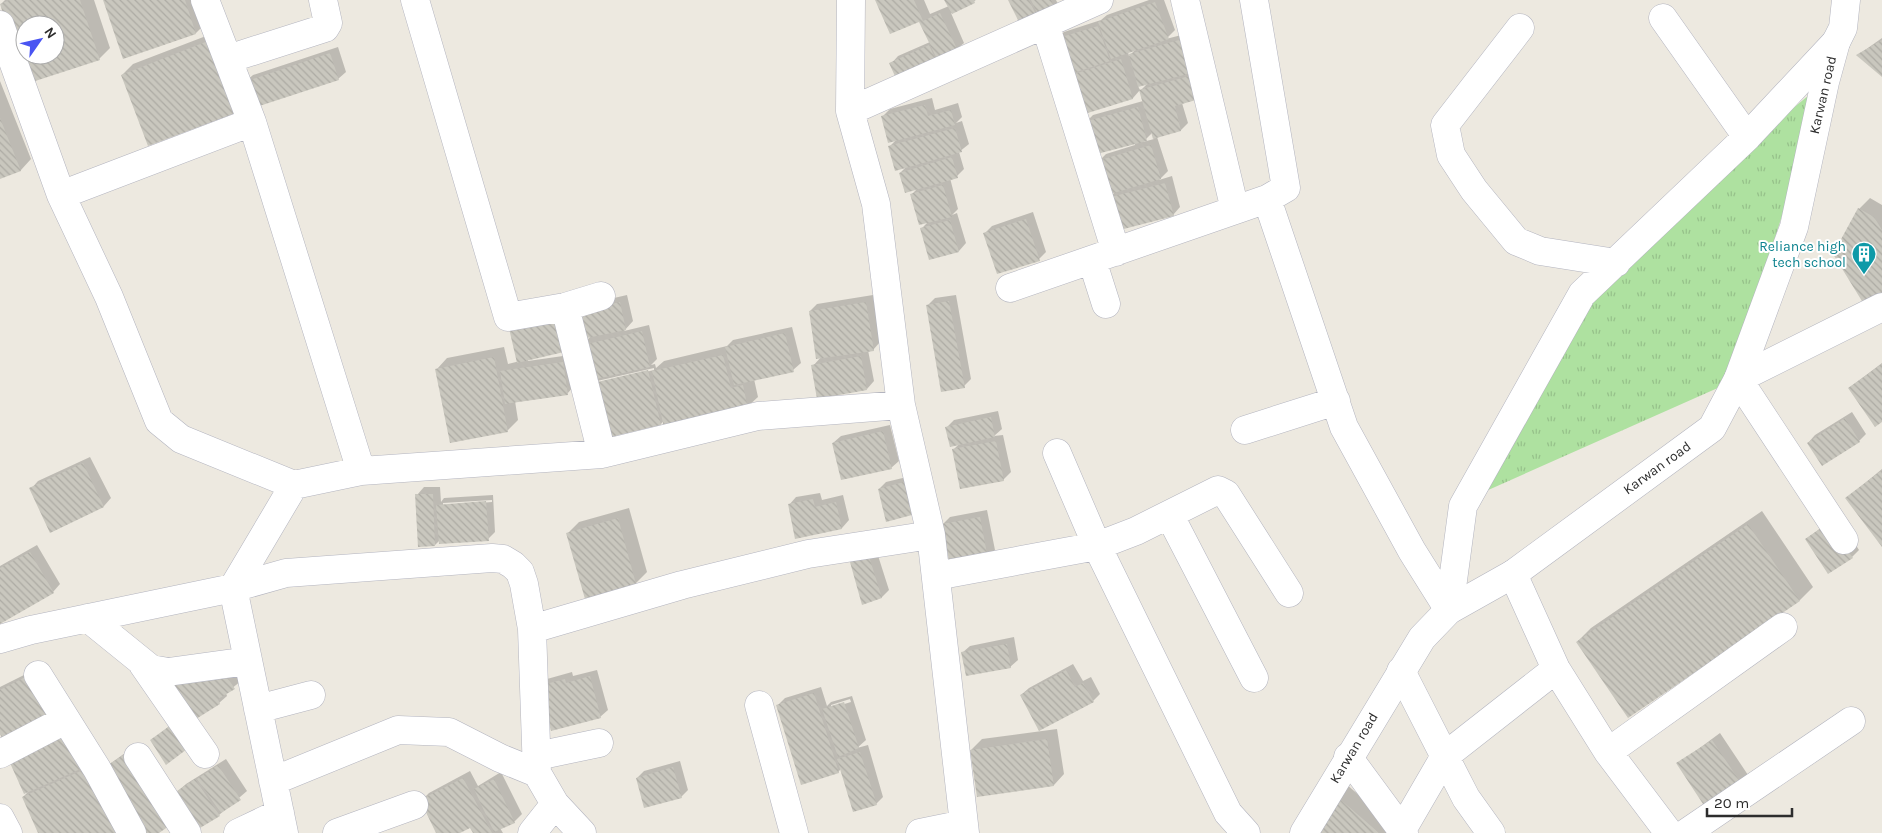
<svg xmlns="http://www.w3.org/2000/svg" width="1882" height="833" viewBox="0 0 1882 833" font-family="Karla,sans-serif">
<defs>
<pattern id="grass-tufts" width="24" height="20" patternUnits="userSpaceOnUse" patternTransform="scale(1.25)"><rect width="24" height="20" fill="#aee1a0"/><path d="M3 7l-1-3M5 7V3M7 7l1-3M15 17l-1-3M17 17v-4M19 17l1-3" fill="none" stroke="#96c18a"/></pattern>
<pattern id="building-back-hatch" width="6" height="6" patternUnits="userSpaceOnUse" patternTransform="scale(1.25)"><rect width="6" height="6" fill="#c9c7be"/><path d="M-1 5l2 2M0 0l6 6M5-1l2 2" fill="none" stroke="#adaba4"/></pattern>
</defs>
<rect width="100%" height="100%" fill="#ede9e0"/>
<path fill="url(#grass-tufts)" d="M 1825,82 L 1771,250 L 1738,379 L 1477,495 L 1626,245 Z"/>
<path fill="#0003" fill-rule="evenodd" d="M 5,0 L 94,0 L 110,48 L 99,59 L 27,82 L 1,4 ZM 25,25 L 55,25 L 55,55 L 25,55 Z
M 104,0 L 199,0 L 207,22 L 196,33 L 124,57 Z
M 877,0 L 924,0 L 930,14 L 949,6 L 946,0 L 976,0 L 951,13 L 964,43 L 945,59 L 891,64 L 898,56 L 930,42 L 920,20 Z
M 1009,0 L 1056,0 L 1060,8 L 1042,19 Z
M 1149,0 L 1164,0 L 1175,30 L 1166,39 L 1193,32 L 1201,63 L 1182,103 L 1188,123 L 1181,130 L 1157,137 L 1168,171 L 1159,180 L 1172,176 L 1180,207 L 1173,215 L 1109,198 L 1116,191 L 1099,161 L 1106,154 L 1135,145 L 1135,143 L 1086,122 L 1093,115 L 1143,101 L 1140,91 L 1148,83 L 1138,86 L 1140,90 L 1133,98 L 1079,115 L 1056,39 L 1064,32 L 1101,20 L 1107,15 ZM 1136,49 L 1129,56 L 1128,52 ZM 1152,133 L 1154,139 L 1143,142 Z
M 219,31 L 235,112 L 122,75 L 133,64 Z
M 1882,38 L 1882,75 L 1858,55 Z
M 338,47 L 346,72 L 338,79 L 245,82 L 253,75 Z
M 0,81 L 31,159 L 21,170 L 0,178 Z
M 932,98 L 935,110 L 958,103 L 962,117 L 956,123 L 962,121 L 969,144 L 959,152 L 964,169 L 957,176 L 950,178 L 958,209 L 952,215 L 957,213 L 966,243 L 959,251 L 930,259 L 921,229 L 928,222 L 912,194 L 918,188 L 900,173 L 906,167 L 889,147 L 896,140 L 882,117 L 890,109 Z
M 1870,198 L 1882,205 L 1882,294 L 1859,209 Z
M 1033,212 L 1046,252 L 1039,259 L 985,233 L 992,226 Z
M 627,295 L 633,321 L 624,331 L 649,325 L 657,359 L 651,365 L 655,364 L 656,368 L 664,361 L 727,346 L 733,340 L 792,327 L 801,363 L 793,370 L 754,379 L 758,397 L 747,407 L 664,420 L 661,424 L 603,437 L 581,346 L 591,336 L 579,306 ZM 654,368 L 654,370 L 597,384 L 597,381 Z
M 873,295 L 880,342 L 873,350 L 868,350 L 874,381 L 867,389 L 813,366 L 821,357 L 810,311 L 817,304 Z
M 956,295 L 971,379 L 964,386 L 927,306 L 935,298 Z
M 504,347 L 508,364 L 528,359 L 528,361 L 570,355 L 574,386 L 567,394 L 515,401 L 518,420 L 507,431 L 437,369 L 447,358 Z
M 1882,363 L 1882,420 L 1849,388 Z
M 998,411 L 1002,429 L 994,436 L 1003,435 L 1011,472 L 1003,480 L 953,450 L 960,443 L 947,427 L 954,420 Z
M 1852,412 L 1866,434 L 1859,441 L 1808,443 L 1815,435 Z
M 890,425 L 899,461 L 891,468 L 833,443 L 841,436 Z
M 90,457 L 111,498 L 104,506 L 51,532 L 31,489 L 38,481 Z
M 1882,469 L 1882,545 L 1847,498 Z
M 911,476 L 919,507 L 912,514 L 879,489 L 886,482 Z
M 424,487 L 440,487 L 441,502 L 444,498 L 493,495 L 495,532 L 488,539 L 440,540 L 435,545 L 417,495 ZM 492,500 L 492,502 L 443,506 L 443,503 Z
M 820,493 L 822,500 L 843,495 L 849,520 L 842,528 L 796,538 L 789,505 L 796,497 Z
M 629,508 L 647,572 L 636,583 L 586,597 L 568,533 L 579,522 Z
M 987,510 L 995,550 L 987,558 L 943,524 L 950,517 Z
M 1762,511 L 1813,587 L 1800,600 L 1577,642 L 1591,628 Z
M 1837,516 L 1859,550 L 1852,557 L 1806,539 Z
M 874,543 L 889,590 L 882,597 L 863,604 L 849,555 Z
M 37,545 L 60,584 L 53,592 L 0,622 L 0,566 Z
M 1014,637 L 1018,660 L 1010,667 L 962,653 L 970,646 Z
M 230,664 L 241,681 L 226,693 L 227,696 L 219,703 L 152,740 L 183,715 L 172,688 Z
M 1073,664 L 1083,681 L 1091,677 L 1100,694 L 1093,701 L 1021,695 L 1029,688 Z
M 40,667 L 0,731 L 0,687 Z
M 597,670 L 608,710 L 600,717 L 552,730 L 547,679 L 572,672 L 573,676 Z
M 821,687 L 827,706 L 831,702 L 852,696 L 866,740 L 857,748 L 868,745 L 883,797 L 876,804 L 841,769 L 838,772 L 778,705 L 785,698 ZM 850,699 L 851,702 L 831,708 L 831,705 Z
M 1057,729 L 1064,774 L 1054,785 L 971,750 L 982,739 Z
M 1720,733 L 1748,775 L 1740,782 L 1678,764 Z
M 132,748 L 157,833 L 39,833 L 23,797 L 31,789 L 8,754 L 107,766 Z
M 226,759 L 247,791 L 219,815 L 178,791 L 186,784 Z
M 680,761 L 688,790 L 681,797 L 637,778 L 644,771 Z
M 470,771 L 478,786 L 501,772 L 522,814 L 514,822 L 500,828 L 503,833 L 474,833 L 470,826 L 457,833 L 438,833 L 422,800 L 429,793 Z
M 1345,783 L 1402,833 L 1310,833 Z"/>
<path fill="url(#building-back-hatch)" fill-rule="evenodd" d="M 10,0 L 80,0 L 100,60 L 26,84 L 0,4 ZM 25,25 L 55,25 L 55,55 L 25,55 Z
M 103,0 L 185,0 L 196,34 L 123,59 Z
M 875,0 L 914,0 L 923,21 L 940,13 L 958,51 L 938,61 L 919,22 L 890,34 Z
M 944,0 L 974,0 L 975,3 L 952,14 Z
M 1008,0 L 1029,0 L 1039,21 L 1023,30 Z
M 1031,0 L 1051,0 L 1057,13 L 1041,21 Z
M 1155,2 L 1169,39 L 1111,59 L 1098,22 Z
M 1098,26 L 1110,61 L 1067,75 L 1055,39 Z
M 1186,38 L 1195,72 L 1138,87 L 1129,54 Z
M 1882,40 L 1882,77 L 1856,55 Z
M 208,41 L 236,113 L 148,146 L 121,75 Z
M 929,45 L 939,67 L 899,85 L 889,63 Z
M 330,53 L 339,80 L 253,108 L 244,82 Z
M 1121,59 L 1133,99 L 1078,116 L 1065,77 Z
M 1189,76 L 1196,100 L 1175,106 L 1181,131 L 1153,139 L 1139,90 Z
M 925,105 L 928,116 L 951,110 L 955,125 L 888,143 L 881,116 Z
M 1138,107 L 1147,141 L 1093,155 L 1084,122 Z
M 0,118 L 21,171 L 0,179 Z
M 955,128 L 962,152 L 895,171 L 888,146 Z
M 1151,145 L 1161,179 L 1107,195 L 1097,161 Z
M 952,157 L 958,178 L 905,193 L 899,173 Z
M 1165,183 L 1174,216 L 1116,231 L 1107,198 Z
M 943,185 L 952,217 L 919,225 L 910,194 Z
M 1858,208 L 1874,217 L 1882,230 L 1882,296 L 1865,306 L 1833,254 Z
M 1026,219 L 1040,261 L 997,274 L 983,233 Z
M 950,220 L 959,252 L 929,260 L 920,228 Z
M 949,301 L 965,388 L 941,392 L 926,305 Z
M 620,302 L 626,330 L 577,340 L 571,313 Z
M 866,302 L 874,351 L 816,359 L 809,311 Z
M 554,313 L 564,352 L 517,363 L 508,324 Z
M 642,331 L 650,367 L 587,381 L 579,346 Z
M 785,333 L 794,372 L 734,385 L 725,347 Z
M 723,355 L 731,388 L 743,385 L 748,409 L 664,428 L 652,371 Z
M 861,356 L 867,390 L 817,399 L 811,365 Z
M 494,357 L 508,432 L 450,443 L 435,369 Z
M 563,362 L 568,395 L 505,404 L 500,371 Z
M 1882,364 L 1882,422 L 1875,427 L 1848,388 Z
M 648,370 L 661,425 L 602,439 L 589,384 Z
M 991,417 L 995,437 L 950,447 L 945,427 Z
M 1845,418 L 1860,442 L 1822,466 L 1807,443 Z
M 883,431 L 892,469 L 841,480 L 832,443 Z
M 996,441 L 1004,481 L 960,489 L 952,449 Z
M 83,463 L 104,507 L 50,533 L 29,488 Z
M 1882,470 L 1882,547 L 1845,498 Z
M 904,482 L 912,515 L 886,522 L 878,489 Z
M 415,494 L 433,494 L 435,546 L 418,547 Z
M 813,499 L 815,507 L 836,502 L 842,529 L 795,539 L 788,504 Z
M 486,501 L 489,541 L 439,544 L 436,505 Z
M 980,517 L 988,559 L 950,566 L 942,524 Z
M 618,518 L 636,584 L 585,599 L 566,533 Z
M 1830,522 L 1853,558 L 1828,574 L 1805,539 Z
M 1748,524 L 1800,601 L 1628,718 L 1576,642 Z
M 867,550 L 882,598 L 862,605 L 848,555 Z
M 30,552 L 54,593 L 0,624 L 0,568 Z
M 1007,644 L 1011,668 L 966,676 L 961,652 Z
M 1066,670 L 1075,687 L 1083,683 L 1094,702 L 1039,731 L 1020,695 Z
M 223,671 L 235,689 L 218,699 L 220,704 L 188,724 L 170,688 L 187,677 L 191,684 L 202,676 Z
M 33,673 L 54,717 L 4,742 L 0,734 L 0,690 Z
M 590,676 L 601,718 L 551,731 L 538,686 L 565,679 L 566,683 Z
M 814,693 L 839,773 L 801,785 L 776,705 Z
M 844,702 L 859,748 L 838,757 L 822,709 Z
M 178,720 L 195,743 L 166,765 L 150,740 Z
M 67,727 L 85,767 L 24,794 L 6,754 Z
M 1047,739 L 1054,786 L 977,797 L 970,750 Z
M 1712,740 L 1741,783 L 1705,807 L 1676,763 Z
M 860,752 L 877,805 L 853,812 L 837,759 Z
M 125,754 L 172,824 L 159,833 L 145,833 L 103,768 Z
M 218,765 L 241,800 L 221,813 L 197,779 Z
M 92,766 L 121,833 L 38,833 L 22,797 Z
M 673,767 L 682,798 L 644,808 L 636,778 Z
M 463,778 L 492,833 L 473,833 L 470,828 L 460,833 L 436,833 L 420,800 Z
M 195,779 L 220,816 L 200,828 L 177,791 Z
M 494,779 L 515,823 L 494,832 L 474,789 Z
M 1333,793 L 1379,833 L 1309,833 Z"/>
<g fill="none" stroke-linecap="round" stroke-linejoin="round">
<defs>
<path id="street" d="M 205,0 L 252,122 L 361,471
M 415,0 L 508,317 L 565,307 L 601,296
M 851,0 L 850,111 L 876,204 L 901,405 L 931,535 L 965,833
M 1185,0 L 1235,210
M 1254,0 L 1286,188 L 1267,199
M 1663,18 L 1747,137
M 1045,24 L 1116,252
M 0,25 L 61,195 L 109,297 L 159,421 L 181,439 L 294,485 L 361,471 L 602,454 L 758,416 L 901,405
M 1520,28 L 1445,125 L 1451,155 L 1474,190 L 1516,241 L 1540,251 L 1616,263
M 228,59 L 325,28 L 328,23 L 323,0
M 850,111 L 1099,0
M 61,195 L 252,122
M 1092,260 L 1106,304
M 1010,288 L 1267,199 L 1344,427 L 1412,551 L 1449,610
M 565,307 L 602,454
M 1245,430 L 1336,401
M 1057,453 L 1097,546 L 1228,813 L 1246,833
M 1170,516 L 1254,678
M 1844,540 L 1738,379 L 1882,307
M 1513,574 L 1556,669 L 1608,752 L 1669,833
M 936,576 L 1097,546 L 1136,531 L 1218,490 L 1226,494 L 1289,593
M 1449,610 L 1463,506 L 1582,294 L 1747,137 L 1836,42
M 88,618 L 151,669 L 168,672 L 248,661
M 532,629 L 682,585 L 808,554 L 931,535
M 0,639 L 31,630 L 233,588 L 286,573 L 492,558 L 503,559 L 513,565 L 520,572 L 524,584 L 532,629 L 537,773 L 555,804 L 532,833
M 142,663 L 205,754
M 1401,671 L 1466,798 L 1491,833
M 38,675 L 97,769 L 132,833
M 759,705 L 794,833
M 258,709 L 311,695
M 1608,752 L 1783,627
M 0,754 L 65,720
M 537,756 L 599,743
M 138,757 L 187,833
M 1348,757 L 1404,833
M 273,781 L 398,730 L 449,732 L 500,758 L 537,773
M 555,804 L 582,833
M 1402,830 L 1445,756 L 1556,669
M 238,833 L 280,813
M 284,833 L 233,588 L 294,485
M 337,833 L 414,805
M 920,833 L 964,824
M 1686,833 L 1851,721"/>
<path id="secondary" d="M 0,818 L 8,833
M 1304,833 L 1422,638 L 1449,610 L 1513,574 L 1712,428 L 1738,379 L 1794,227 L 1825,82 L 1836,42 L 1843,28 L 1846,0"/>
</defs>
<use href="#street" stroke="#b3b4bf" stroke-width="29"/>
<use href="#secondary" stroke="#b3b4bf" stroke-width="29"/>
<use href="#street" stroke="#fff" stroke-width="28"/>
<use href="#secondary" stroke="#fff" stroke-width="28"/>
</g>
<defs>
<symbol id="building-pin" viewBox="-11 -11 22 30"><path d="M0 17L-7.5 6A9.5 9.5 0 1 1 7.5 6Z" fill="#0f9aa8" stroke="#fff"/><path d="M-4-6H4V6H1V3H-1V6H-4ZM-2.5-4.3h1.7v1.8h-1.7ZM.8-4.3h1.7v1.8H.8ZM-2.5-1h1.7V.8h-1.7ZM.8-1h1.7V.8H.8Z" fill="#fff"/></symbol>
</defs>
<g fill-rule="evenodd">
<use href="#building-pin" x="1850" y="240" width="28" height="38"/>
</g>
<g text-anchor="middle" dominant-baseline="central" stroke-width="4" stroke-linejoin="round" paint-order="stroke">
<g font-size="14" fill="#2d2d2d" stroke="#fff">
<text transform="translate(1823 95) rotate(-77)">Karwan road</text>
<text transform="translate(1657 468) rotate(-36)">Karwan road</text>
<text transform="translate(1354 748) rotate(-59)">Karwan road</text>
</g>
<g font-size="14" fill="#0d838f" stroke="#fff" text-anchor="end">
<text x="1846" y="246">Reliance high<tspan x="1846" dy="16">tech school</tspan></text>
</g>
</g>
<g transform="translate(40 40) rotate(56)"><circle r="24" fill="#ffffff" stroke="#ababab"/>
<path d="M0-4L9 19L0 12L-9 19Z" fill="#4954f2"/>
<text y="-8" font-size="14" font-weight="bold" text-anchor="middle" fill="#2d2d2d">N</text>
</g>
<path d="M1707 808v8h85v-8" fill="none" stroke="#2d2d2d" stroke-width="2.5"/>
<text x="1714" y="808" font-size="15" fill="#2d2d2d" stroke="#ffffff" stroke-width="4" paint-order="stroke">20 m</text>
</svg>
